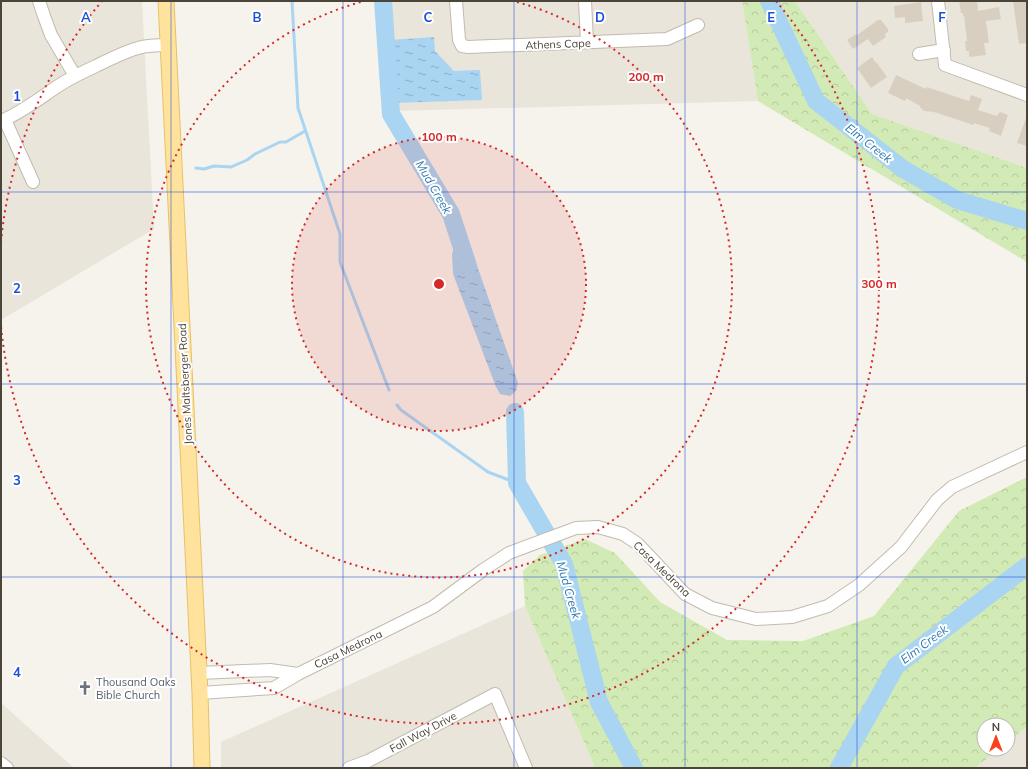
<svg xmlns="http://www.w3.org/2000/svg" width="1028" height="769" viewBox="0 0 1028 769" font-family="Mulish,sans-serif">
<defs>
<pattern id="forest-crowns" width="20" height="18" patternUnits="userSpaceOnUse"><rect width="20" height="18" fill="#d2eab5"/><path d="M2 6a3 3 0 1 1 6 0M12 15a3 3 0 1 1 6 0" fill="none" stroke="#b6ca9c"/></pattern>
<pattern id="water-ripples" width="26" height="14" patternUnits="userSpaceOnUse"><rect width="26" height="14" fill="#a9d4f2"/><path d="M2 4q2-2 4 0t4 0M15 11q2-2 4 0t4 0" fill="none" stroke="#8caec5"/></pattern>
</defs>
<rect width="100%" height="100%" fill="#f6f3ec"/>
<path fill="#eae5da" d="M 1,1 L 142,1 L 154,229 L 1,320 Z
M 388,1 L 742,1 L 758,101 L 395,111 Z
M 795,1 L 1027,1 L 1027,168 L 872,114 Z
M 525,606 L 595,768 L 221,768 L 221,742 Z
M 1,703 L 74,768 L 1,768 Z
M 1027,727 L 1027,768 L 975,768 L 999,749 L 1008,749 L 1008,742 Z"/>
<path fill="url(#forest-crowns)" d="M 742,1 L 795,1 L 872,114 L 1027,168 L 1027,262 L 758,101 Z
M 1027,477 L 1027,727 L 1008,742 L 1008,725 L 984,725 L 984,749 L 999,749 L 975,768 L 595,768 L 525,606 L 523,571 L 540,555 L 585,539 L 615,553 L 660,602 L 727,640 L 803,641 L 874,616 L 959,511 Z"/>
<path fill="url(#water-ripples)" d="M 434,37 L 435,51 L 454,71 L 480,70 L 482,100 L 394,103 L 390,40 Z
M 464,242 L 472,251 L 518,383 L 516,391 L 510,396 L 500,394 L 496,387 L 453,274 L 452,254 L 455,245 Z"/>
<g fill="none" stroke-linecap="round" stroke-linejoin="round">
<path stroke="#a9d4f2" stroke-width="3" d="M 292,1 L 298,108 L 340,234 L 340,262 L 389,390
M 196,168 L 204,169 L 214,166 L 231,167 L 247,160 L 255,154 L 280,142 L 286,142 L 305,131
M 397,405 L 401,410 L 488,472 L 517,483"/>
<path stroke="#a9d4f2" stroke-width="18" d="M 383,1 L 391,114 L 451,214 L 468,266
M 769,1 L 816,101 L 903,169 L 957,200 L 1027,221
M 515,412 L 517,483 L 564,564 L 599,702 L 634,768
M 839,768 L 896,666 L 1027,566"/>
</g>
<path fill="#d8cfc1" d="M 959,1 L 977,1 L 978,11 L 999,7 L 1001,19 L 986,21 L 989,43 L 984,43 L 986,55 L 969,57 L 969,51 L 966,51 L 965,41 L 967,41 L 964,16 L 963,16 L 963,13 L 961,13 Z
M 1013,1 L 1027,1 L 1027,43 L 1019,44 Z
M 921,2 L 923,21 L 905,23 L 905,17 L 895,18 L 894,6 Z
M 878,20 L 881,20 L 888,29 L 888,32 L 885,34 L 886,37 L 873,46 L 868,39 L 853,49 L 847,40 L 856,34 L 857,35 Z
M 872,57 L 876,63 L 877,63 L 887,77 L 871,88 L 857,68 Z
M 896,75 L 926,89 L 927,87 L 969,101 L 971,95 L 982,99 L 978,110 L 997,116 L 997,115 L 998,115 L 1000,112 L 1008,115 L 1001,136 L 989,131 L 990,128 L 974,123 L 973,125 L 937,113 L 929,111 L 929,112 L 922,110 L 922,108 L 920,108 L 920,106 L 906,98 L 905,101 L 888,93 Z
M 1026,118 L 1027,119 L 1027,146 L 1017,143 Z"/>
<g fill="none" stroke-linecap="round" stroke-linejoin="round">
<defs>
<path id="minor" d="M 39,1 L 44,16 L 51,35 L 75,76
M 456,1 L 459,40 L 462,46 L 468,47 L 667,39 L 698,25
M 585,1 L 587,42
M 938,1 L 945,65 L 1027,95
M 919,54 L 944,50
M 5,120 L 33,182
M 1,121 C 21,113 40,98 58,86 C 70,78 83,72 96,66 C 110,59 124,52 138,48 C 148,45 158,45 169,45
M 199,673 L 270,670 L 298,674
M 200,693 L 274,688 L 298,674 L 433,607 L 483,570 L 509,553 L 576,528 L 598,527 L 623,534 L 638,544 L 685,594 L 712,608 L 756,619 L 792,617 L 828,606 L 859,585 L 901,547 L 937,500 L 952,487 L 1027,452
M 1,763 L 7,768
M 349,768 L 368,761 L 495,694 L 526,768"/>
<path id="major" d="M 166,1 L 200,693 L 202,768"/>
</defs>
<use href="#minor" stroke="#c2bbae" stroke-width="14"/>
<use href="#major" stroke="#e6c16a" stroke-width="17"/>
<use href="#minor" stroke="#fff" stroke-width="12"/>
<use href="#major" stroke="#ffe39c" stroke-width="15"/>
</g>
<path fill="none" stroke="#1d4ed8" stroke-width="1" stroke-opacity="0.55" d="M 171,1 L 171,768M 343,1 L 343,768M 514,1 L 514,768M 685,1 L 685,768M 857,1 L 857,768M 1,192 L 1027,192M 1,384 L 1027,384M 1,577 L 1027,577"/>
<circle cx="439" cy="284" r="147" fill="#d62828" fill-opacity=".12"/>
<g fill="none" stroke="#d62828" stroke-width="2" stroke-dasharray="2 4">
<circle cx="439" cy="284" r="147"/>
<path d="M517 2A293 293 0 1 1 361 2"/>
<path d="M1 242A440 440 0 0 1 102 1M776 1A440 440 0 1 1 1 326"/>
</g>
<defs>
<symbol id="church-bare" viewBox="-9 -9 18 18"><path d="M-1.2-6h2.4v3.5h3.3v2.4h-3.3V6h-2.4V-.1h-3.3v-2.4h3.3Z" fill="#6b7280" stroke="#fff" stroke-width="2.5" paint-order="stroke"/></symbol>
</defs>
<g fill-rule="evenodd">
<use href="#church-bare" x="75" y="678" width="20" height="20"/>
</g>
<g text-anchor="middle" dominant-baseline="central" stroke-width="4" stroke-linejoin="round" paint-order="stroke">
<g font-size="11" fill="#4b4439" stroke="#fff">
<text transform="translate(558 44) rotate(-2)">Athens Cape</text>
<text transform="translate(185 384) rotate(-93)">Jones Maltsberger Road</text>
<text transform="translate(662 569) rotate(44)">Casa Medrona</text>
<text transform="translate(348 649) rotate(-26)">Casa Medrona</text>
<text transform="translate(423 732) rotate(-28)">Fall Way Drive</text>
</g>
<g font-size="11" fill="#5b616d" stroke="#fff" text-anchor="start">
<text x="96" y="682">Thousand Oaks<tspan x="96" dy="13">Bible Church</tspan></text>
</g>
<g font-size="12" font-style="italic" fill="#2e7ab2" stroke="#fff">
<text transform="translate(869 143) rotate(38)">Elm Creek</text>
<text transform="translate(434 187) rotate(60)">Mud Creek</text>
<text transform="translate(569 590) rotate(74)">Mud Creek</text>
<text transform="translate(924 644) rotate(-37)">Elm Creek</text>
</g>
</g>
<g font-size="13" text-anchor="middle" font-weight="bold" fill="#1d4ed8" stroke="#fff" stroke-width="4" stroke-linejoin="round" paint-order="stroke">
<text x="86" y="22">A</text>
<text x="257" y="22">B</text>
<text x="428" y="22">C</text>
<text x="600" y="22">D</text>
<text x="771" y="22">E</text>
<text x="942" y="22">F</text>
<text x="17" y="101">1</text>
<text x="17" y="293">2</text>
<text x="17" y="485">3</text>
<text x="17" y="677">4</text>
</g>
<circle cx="439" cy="284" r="6" fill="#d62828" stroke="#fff" stroke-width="2"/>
<g font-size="12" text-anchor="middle" font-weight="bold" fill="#d62828" stroke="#fff" stroke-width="4" stroke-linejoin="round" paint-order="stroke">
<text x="646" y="81">200 m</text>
<text x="439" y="141">100 m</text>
<text x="879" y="288">300 m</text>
</g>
<rect width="1028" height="769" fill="none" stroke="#4b4439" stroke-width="4"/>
<g transform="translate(996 737)"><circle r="19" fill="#ffffff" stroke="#b7b4b0"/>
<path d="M0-3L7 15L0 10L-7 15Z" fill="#fc3f1d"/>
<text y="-6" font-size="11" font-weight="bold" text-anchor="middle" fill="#4b4439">N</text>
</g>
</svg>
